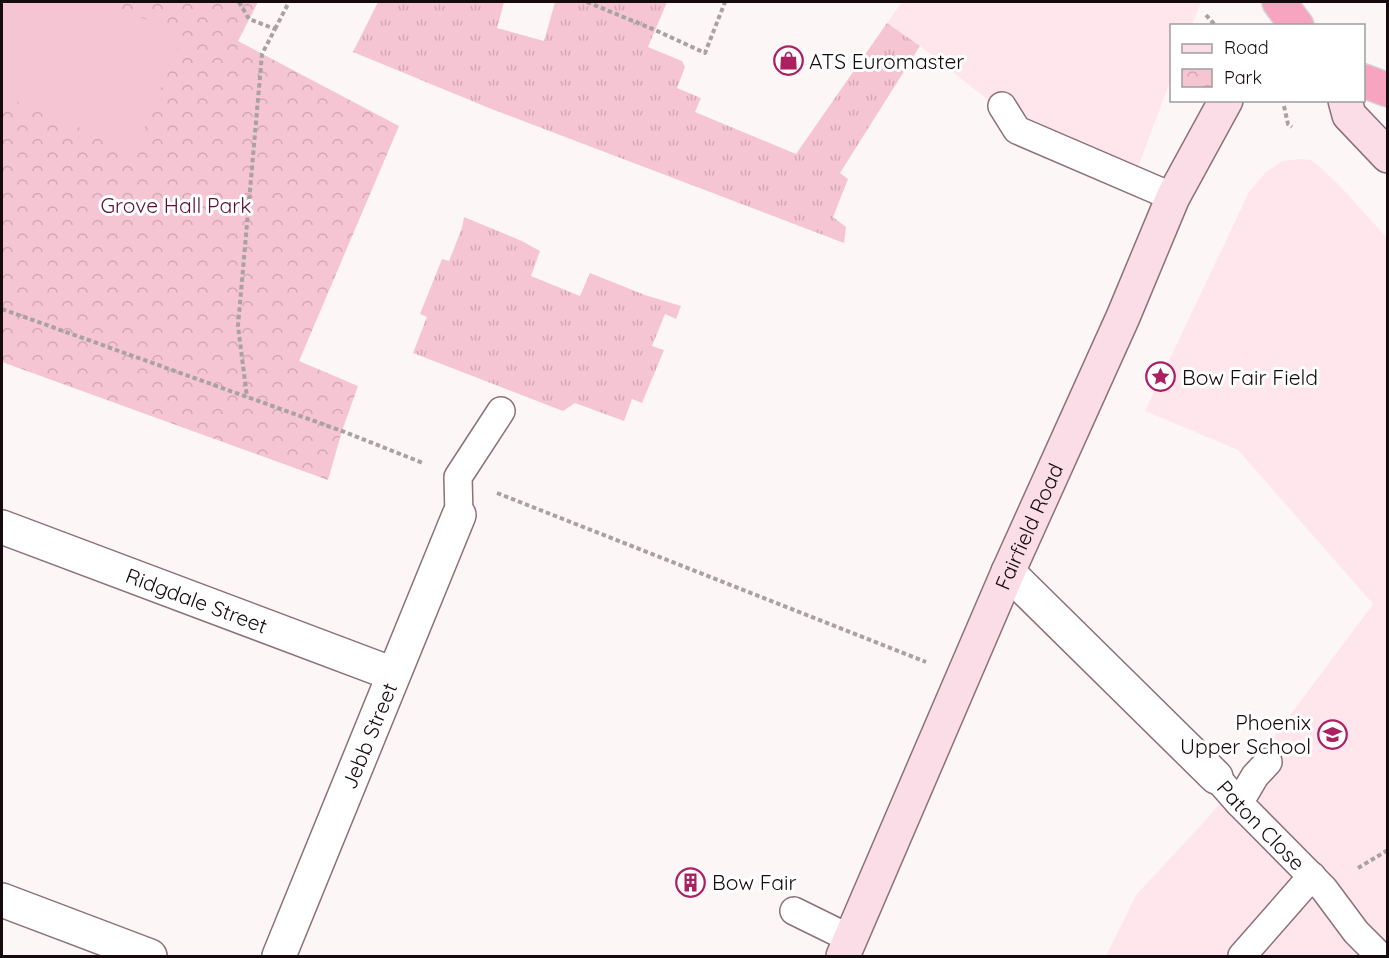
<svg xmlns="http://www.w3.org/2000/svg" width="1389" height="958" viewBox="0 0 1389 958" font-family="Quicksand,sans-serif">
<defs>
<pattern id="grass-tufts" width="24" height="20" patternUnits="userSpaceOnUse" patternTransform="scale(1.5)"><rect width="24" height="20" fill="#f6c5d4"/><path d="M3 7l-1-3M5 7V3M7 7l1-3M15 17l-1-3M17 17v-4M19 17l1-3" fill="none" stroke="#d2a8b5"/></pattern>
<pattern id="park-crowns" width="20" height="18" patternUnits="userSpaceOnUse" patternTransform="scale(1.5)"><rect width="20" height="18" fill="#f6c5d4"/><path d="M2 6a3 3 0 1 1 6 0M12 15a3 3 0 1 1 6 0" fill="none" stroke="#d2a8b5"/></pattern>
</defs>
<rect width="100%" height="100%" fill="#fcf6f7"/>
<path fill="#ffe6ed" d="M 902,2 L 1201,2 L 1192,25 L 1172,26 L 1171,79 L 1137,170 L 1022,127 L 920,46 L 887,23 Z
M 1302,159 L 1311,160 L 1320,167 L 1342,188 L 1387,238 L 1387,956 L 1106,956 L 1136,895 L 1202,824 L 1249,770 L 1373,604 L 1238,450 L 1145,411 L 1249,192 L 1266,172 L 1282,161 Z"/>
<path fill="url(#grass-tufts)" d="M 378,2 L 504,2 L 497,28 L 544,41 L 555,2 L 667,2 L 648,47 L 682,61 L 685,67 L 677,88 L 701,98 L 695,112 L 796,154 L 887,23 L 920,46 L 840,173 L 848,179 L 833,217 L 846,227 L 844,243 L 489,108 L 353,52 Z
M 464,217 L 522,241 L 540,251 L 531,276 L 580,296 L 590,273 L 645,295 L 681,306 L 676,319 L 665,314 L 652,346 L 664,350 L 642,403 L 632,399 L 624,421 L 575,403 L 563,411 L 413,353 L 427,317 L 420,314 L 442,259 L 449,261 L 462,228 Z"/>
<path fill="url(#park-crowns)" d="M 2,2 L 258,2 L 238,41 L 399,126 L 299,361 L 358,386 L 342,431 L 328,480 L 2,362 Z"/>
<path fill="#f6c5d4" d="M 2,2 L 104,2 L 183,35 L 135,151 L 2,95 Z"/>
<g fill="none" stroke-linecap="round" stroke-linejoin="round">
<defs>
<g id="service">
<path d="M 1002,106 L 1017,130 L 1173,197"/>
<path d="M 459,515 L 458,477 L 501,411"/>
<path id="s1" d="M 1216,777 L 1239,803 L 1324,889 L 1356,932 L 1380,956"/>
<path d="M 1239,803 L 1255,776 L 1268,762"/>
<path d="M 794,911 L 851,939"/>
<path d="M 1242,956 L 1312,876"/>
</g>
<g id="minor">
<path id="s2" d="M 2,527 L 393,674"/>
<path d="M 1008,572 L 1216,777"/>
<path d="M 2,900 L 150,956"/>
<path id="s3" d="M 279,956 L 459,515"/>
</g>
<g id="secondary">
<path d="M 1345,100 L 1349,115 L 1388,156"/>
<path id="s4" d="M 843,956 L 1008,572 L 1123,317 L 1173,197 L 1226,100"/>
</g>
<path id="trunk" d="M 1279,2 L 1297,26
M 1364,81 L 1388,90"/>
</defs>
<use href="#service" stroke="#8d7079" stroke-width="30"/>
<use href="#minor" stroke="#8d7079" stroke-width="36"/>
<use href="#secondary" stroke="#8d7079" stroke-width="36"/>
<use href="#trunk" stroke="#d5d3d4" stroke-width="36"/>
<path stroke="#a9a1a3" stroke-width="4" stroke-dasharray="4.5 3" stroke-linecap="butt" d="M 239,2 L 249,19 L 275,29 L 262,54 L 238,326 L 247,397
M 587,2 L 655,30 L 705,53 L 725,2
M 1206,15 L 1216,26
M 275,29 L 289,2
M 1284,106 L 1288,124 L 1292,127
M 2,309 L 342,431 L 423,463
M 497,493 L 926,662
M 1358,868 L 1388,850"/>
<use href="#service" stroke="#fff" stroke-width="27"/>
<use href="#minor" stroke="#fff" stroke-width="33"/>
<use href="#secondary" stroke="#fbdde8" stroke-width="33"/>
<use href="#trunk" stroke="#f6a4c0" stroke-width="33"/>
</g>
<defs>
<symbol id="shop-ring" viewBox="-11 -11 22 22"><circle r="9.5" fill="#fff" stroke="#aa2061" stroke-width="1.5"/><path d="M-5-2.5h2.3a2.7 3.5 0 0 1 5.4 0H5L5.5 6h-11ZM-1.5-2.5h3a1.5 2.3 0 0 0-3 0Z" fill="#aa2061"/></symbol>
<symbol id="sight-ring" viewBox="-11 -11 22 22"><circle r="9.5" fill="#fff" stroke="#aa2061" stroke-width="1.5"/><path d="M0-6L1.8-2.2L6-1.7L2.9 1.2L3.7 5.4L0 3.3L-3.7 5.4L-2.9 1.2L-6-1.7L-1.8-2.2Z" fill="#aa2061"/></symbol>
<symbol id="university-ring" viewBox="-11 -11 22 22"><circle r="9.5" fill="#fff" stroke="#aa2061" stroke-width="1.5"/><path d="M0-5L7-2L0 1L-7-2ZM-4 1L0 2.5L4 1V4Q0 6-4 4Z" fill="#aa2061"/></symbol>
<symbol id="building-ring" viewBox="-11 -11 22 22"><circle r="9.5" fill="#fff" stroke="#aa2061" stroke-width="1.5"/><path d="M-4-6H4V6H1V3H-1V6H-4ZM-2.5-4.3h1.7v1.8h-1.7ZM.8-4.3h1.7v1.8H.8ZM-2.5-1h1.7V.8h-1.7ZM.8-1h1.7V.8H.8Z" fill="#aa2061"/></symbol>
</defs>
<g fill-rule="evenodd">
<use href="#shop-ring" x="772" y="44" width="33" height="33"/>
<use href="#sight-ring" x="1144" y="360" width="33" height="33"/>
<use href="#university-ring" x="1316" y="718" width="33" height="33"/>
<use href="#building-ring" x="674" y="866" width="33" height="33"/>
</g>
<g text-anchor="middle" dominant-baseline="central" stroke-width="6" stroke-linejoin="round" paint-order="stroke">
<g font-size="21" fill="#150a0e" stroke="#fff" text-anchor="start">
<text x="809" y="61">ATS Euromaster</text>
<text x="1182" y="377">Bow Fair Field</text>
<text x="1311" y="722" text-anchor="end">Phoenix<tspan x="1311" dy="24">Upper School</tspan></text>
<text x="712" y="882">Bow Fair</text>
</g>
<g font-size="21" fill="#5e0f34" stroke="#fff">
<text x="176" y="205">Grove Hall Park</text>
</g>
<g font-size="21" fill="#150a0e" stroke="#fff">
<text stroke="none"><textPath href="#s4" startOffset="468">Fairfield Road</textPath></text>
<text stroke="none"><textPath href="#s2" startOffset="208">Ridgdale Street</textPath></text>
<text stroke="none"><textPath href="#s3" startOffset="238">Jebb Street</textPath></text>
<text stroke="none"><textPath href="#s1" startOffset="66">Paton Close</textPath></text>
</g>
</g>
<rect width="1389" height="958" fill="none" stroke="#150a0e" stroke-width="6"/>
<rect x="1170" y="24" width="195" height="78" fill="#ffffff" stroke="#a19d9f" stroke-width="1.5"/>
<rect x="1182" y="44" width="30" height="9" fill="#fbdde8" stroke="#a19d9f" stroke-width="1.5"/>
<text x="1224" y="54" font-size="18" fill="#150a0e">Road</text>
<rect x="1182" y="69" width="30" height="18" fill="url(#park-crowns)" stroke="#a19d9f" stroke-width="1.5"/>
<text x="1224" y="84" font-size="18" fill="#150a0e">Park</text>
</svg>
